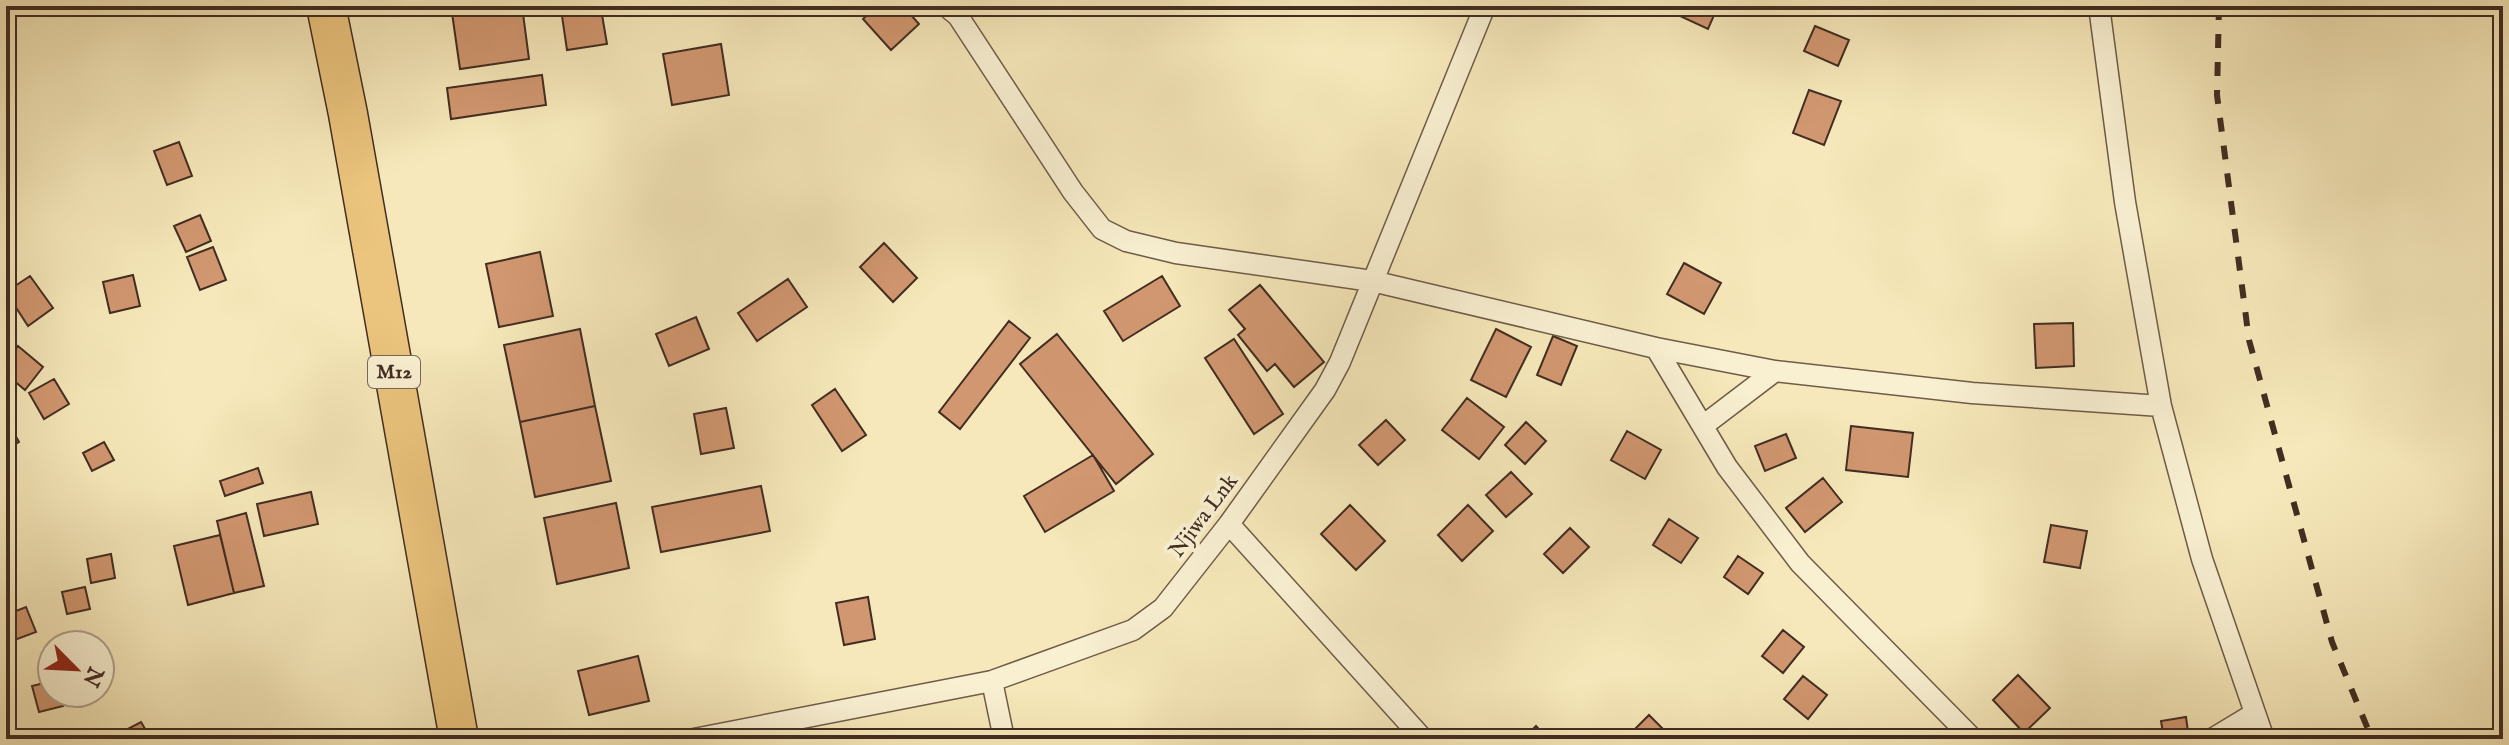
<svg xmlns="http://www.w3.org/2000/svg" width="2509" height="745" viewBox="0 0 2509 745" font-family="'IM FELL English',serif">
<rect width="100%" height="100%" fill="#f6e8ba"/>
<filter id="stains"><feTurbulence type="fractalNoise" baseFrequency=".0025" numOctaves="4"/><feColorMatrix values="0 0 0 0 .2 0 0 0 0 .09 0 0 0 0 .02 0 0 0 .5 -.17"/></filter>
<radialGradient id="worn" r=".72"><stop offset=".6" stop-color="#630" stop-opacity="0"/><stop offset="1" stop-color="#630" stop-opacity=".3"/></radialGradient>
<path fill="#d19770" stroke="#422d22" stroke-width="2" d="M 451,6 L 522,6 L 529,59 L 460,69 Z
M 876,6 L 903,6 L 919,24 L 891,50 L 863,19 Z
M 1684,6 L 1718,6 L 1708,29 L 1680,16 Z
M 601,9 L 607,44 L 567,50 L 562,16 Z
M 1815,26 L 1849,40 L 1838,66 L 1804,51 Z
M 721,44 L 729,95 L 672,105 L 663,54 Z
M 542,75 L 546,105 L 451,119 L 447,88 Z
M 1809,90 L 1841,101 L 1824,145 L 1793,133 Z
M 179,142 L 192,176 L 167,185 L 154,151 Z
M 200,215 L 211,241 L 186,252 L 174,226 Z
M 884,243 L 917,278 L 893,302 L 860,267 Z
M 213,247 L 226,280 L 200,290 L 187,257 Z
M 540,252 L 553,316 L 499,327 L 486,264 Z
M 1684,263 L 1721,283 L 1704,314 L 1667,294 Z
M 133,275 L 140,306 L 110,313 L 103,282 Z
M 30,276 L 53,308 L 28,326 L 6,292 Z
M 1162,276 L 1180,306 L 1123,341 L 1104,311 Z
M 788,279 L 807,307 L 757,341 L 738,313 Z
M 1260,285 L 1324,362 L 1294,387 L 1275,364 L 1267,371 L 1238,335 L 1245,329 L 1229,310 Z
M 696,317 L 709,349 L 669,366 L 656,334 Z
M 1009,321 L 1030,338 L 960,429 L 939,412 Z
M 2073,323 L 2074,366 L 2036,368 L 2034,324 Z
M 580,329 L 595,406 L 520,422 L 504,345 Z
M 1496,329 L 1531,347 L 1506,397 L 1471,380 Z
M 1057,334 L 1153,454 L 1116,484 L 1020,364 Z
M 1553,336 L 1577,346 L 1561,385 L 1537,375 Z
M 1234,339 L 1283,414 L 1254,434 L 1205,358 Z
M 18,346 L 43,367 L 25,390 L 6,374 L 6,360 Z
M 54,379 L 69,404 L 44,419 L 29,393 Z
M 835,389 L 866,435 L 842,451 L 812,405 Z
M 1467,398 L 1504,427 L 1479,459 L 1442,430 Z
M 595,406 L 611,481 L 535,497 L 520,422 Z
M 726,408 L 734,448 L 701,454 L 694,414 Z
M 6,419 L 19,442 L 6,450 Z
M 1386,420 L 1405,440 L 1378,465 L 1359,445 Z
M 1526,422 L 1546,441 L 1525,464 L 1505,445 Z
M 1851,426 L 1913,433 L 1908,477 L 1846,470 Z
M 1627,431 L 1661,450 L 1645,479 L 1611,460 Z
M 1786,434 L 1796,458 L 1765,471 L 1755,446 Z
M 104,442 L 114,460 L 92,471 L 83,453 Z
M 1093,455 L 1114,491 L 1045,532 L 1024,496 Z
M 258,468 L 263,483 L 225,496 L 220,481 Z
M 1511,472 L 1532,494 L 1506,517 L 1486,495 Z
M 1823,478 L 1842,502 L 1805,532 L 1786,508 Z
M 761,486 L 770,531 L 661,552 L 652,507 Z
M 311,492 L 318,524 L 264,536 L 257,504 Z
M 616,503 L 629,568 L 557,584 L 544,518 Z
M 1350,505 L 1385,541 L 1356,570 L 1321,534 Z
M 1468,505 L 1493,531 L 1462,561 L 1438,535 Z
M 246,513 L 264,586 L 234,593 L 217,521 Z
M 1669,519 L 1698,538 L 1681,563 L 1653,545 Z
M 2051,525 L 2087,531 L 2080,568 L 2044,562 Z
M 1570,528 L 1589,547 L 1563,573 L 1544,554 Z
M 220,535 L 234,593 L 188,605 L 174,546 Z
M 111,554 L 115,578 L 91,583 L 87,559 Z
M 1738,556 L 1763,573 L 1748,594 L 1724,577 Z
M 85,587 L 90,609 L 67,614 L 62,592 Z
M 868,597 L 875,639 L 844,645 L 836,603 Z
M 26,607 L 36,632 L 12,641 L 6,625 L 6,615 Z
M 1783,630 L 1804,647 L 1783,673 L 1762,656 Z
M 638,656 L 649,701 L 589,715 L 578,671 Z
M 2018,675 L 2050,708 L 2024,733 L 1993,700 Z
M 1803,676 L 1827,695 L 1808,719 L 1784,699 Z
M 52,681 L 52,693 L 60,693 L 63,706 L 39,712 L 32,686 Z
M 1649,715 L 1673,739 L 1625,739 Z
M 2186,717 L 2189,739 L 2164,739 L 2161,721 Z
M 141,722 L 151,739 L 126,739 L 122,732 Z
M 1536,726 L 1548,739 L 1523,739 Z"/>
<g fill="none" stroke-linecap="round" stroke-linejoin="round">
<defs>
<path id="street" d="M 946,6 L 958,16 L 1073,192 L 1102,229 L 1126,241 L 1176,253 L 1372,281 L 1656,348 L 1775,371 L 1972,393 L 2161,406
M 2099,6 L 2125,202 L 2161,406 L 2202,559 L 2264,739
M 1656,348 L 1727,467 L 1800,563 L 1973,739
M 1704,425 L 1775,371
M 1229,524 L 1423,739
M 992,681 L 1004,739
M 694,739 L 992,681 L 1133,630 L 1163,608 L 1229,524 L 1325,390 L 1340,362 L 1485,6
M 2212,739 L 2255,713"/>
<path id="highway" d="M 326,6 L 348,114 L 459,739"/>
</defs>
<use href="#street" stroke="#6f5c48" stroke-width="23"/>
<use href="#highway" stroke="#422d22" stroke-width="41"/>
<use href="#street" stroke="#f9f0d2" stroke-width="20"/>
<use href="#highway" stroke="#ebc47d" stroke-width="38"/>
<path stroke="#422d22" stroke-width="6" stroke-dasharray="14 14" stroke-linecap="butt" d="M 2219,6 L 2217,95 L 2249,340 L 2332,642 L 2372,739"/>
</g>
<g text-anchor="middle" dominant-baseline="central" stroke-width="8" stroke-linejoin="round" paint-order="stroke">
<rect fill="#f9f0d2" stroke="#796857" stroke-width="2" x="368" y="356" width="52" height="32" rx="6"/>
<g font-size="20" font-weight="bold" fill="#422d22">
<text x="394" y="372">M12</text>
</g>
<g font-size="22" fill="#422d22" stroke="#f9f0d2">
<text transform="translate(1204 516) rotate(-53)">Njiwa Lnk</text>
</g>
</g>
<rect width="2509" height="745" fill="none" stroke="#f6e8ba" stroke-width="32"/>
<rect x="8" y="8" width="2493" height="729" fill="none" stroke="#422d22" stroke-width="4"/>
<rect x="16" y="16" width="2477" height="713" fill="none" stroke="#422d22" stroke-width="2"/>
<g transform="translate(76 669) rotate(114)"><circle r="38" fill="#f9f0d2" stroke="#b0a28c" stroke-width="2"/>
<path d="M0-6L14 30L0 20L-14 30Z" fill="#8f2418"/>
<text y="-12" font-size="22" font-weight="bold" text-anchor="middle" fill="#422d22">N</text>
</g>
<rect width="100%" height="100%" filter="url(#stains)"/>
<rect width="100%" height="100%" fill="url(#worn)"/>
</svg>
